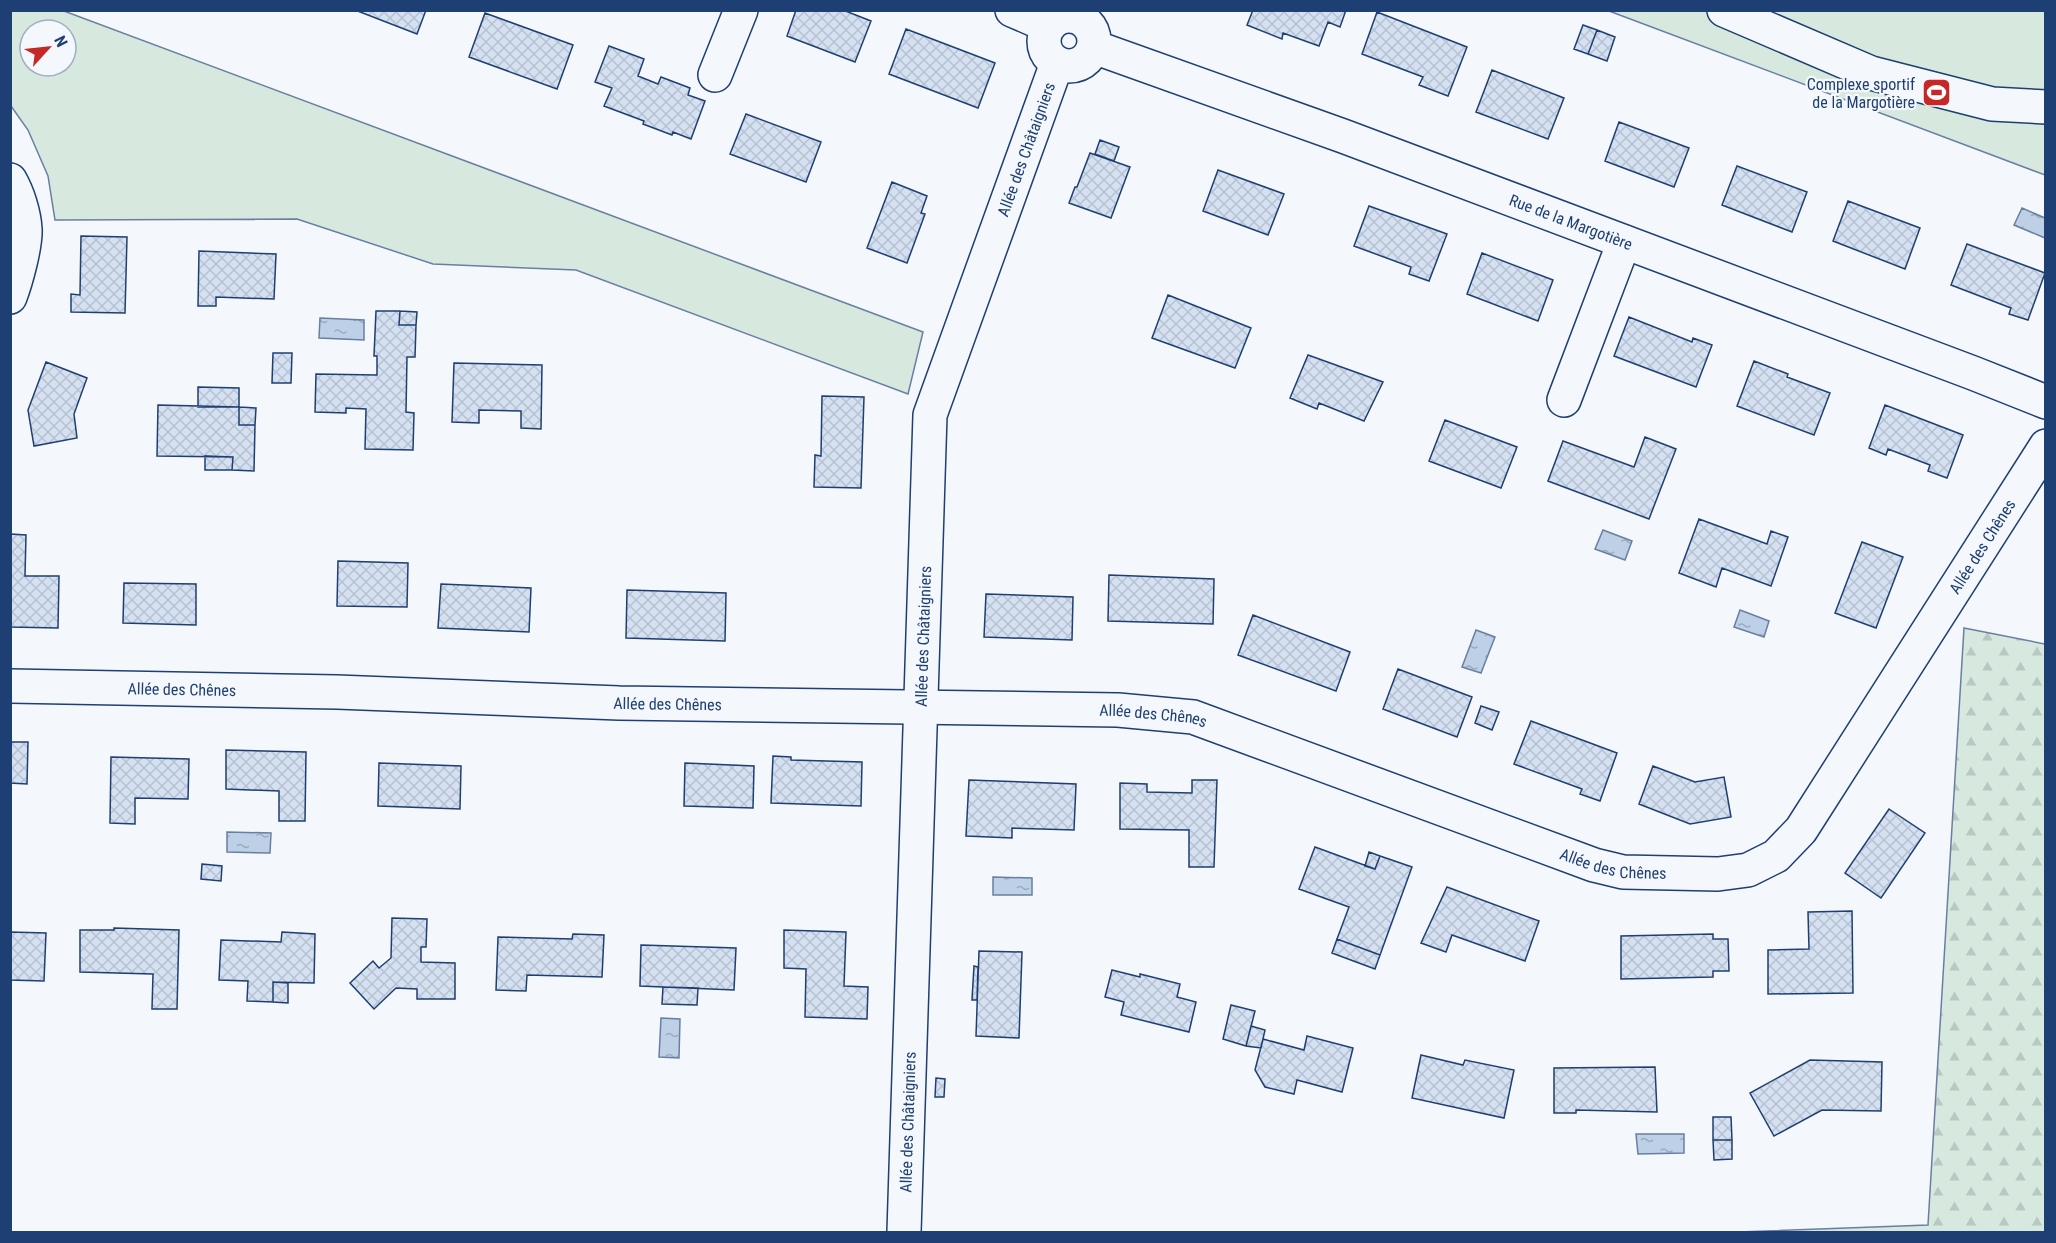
<svg xmlns="http://www.w3.org/2000/svg" width="2056" height="1243" viewBox="0 0 2056 1243" font-family="'Roboto Condensed',sans-serif">
<defs>
<pattern id="forest-firs" width="22" height="20" patternUnits="userSpaceOnUse" patternTransform="scale(1.5)"><rect width="22" height="20" fill="#d7e8df"/><path d="M5 1l3.5 6h-7zM16 11l3.5 6h-7z" fill="#b8c8c3"/></pattern>
<pattern id="water-ripples" width="26" height="14" patternUnits="userSpaceOnUse" patternTransform="scale(1.5)"><rect width="26" height="14" fill="#bed0e5"/><path d="M2 4q2-2 4 0t4 0M15 11q2-2 4 0t4 0" fill="none" stroke="#9aaabe"/></pattern>
<pattern id="building-cross-hatch" width="8" height="8" patternUnits="userSpaceOnUse" patternTransform="scale(1.5)"><rect width="8" height="8" fill="#d5e0f0"/><path d="M0 0l8 8M0 8l8-8" fill="none" stroke="#b6c1d1"/></pattern>
</defs>
<rect width="100%" height="100%" fill="#f4f7fb"/>
<path fill="#d7e8df" stroke="#687fa3" stroke-width="1.5" fill-rule="evenodd" d="M 10,11 L 64,11 L 923,332 L 908,394 L 576,270 L 433,264 L 297,219 L 55,220 L 48,176 L 28,130 L 11,106 ZM 30,30 L 66,30 L 66,66 L 30,66 Z
M 1609,11 L 2045,11 L 2045,175 Z"/>
<path fill="url(#forest-firs)" stroke="#687fa3" stroke-width="1.5" d="M 1964,628 L 2045,644 L 2045,1232 L 1738,1232 L 1928,1225 Z"/>
<path fill="url(#water-ripples)" stroke="#687fa3" stroke-width="1.5" d="M 2022,208 L 2045,218 L 2045,238 L 2014,225 Z
M 320,318 L 364,320 L 364,340 L 319,338 Z
M 1603,530 L 1632,541 L 1625,560 L 1595,549 Z
M 1740,610 L 1769,621 L 1764,637 L 1734,627 Z
M 1476,630 L 1495,637 L 1481,673 L 1462,667 Z
M 227,832 L 271,833 L 270,853 L 227,852 Z
M 993,877 L 1032,878 L 1032,895 L 993,895 Z
M 661,1018 L 680,1019 L 679,1058 L 659,1057 Z
M 1636,1134 L 1684,1134 L 1684,1153 L 1638,1154 Z"/>
<path fill="url(#building-cross-hatch)" stroke="#1d3f73" stroke-width="1.5" d="M 355,10 L 426,10 L 417,34 Z
M 796,10 L 843,10 L 871,21 L 855,62 L 787,36 Z
M 1253,10 L 1346,10 L 1340,27 L 1328,22 L 1319,46 L 1283,33 L 1282,39 L 1247,25 Z
M 1377,12 L 1467,47 L 1448,96 L 1419,85 L 1423,77 L 1362,54 Z
M 485,13 L 573,45 L 557,89 L 469,57 Z
M 1583,25 L 1597,30 L 1588,54 L 1574,49 Z
M 906,29 L 995,63 L 978,108 L 889,74 Z
M 1597,30 L 1615,37 L 1607,61 L 1588,54 Z
M 609,46 L 644,59 L 638,76 L 658,84 L 661,77 L 690,88 L 688,95 L 705,101 L 691,139 L 673,132 L 672,135 L 643,124 L 644,121 L 604,106 L 612,88 L 595,82 Z
M 1492,70 L 1564,98 L 1548,139 L 1476,112 Z
M 746,114 L 821,142 L 806,182 L 730,154 Z
M 1619,122 L 1689,148 L 1674,187 L 1605,161 Z
M 1100,140 L 1119,147 L 1114,161 L 1095,154 Z
M 1090,153 L 1130,167 L 1111,218 L 1069,203 L 1075,187 L 1077,187 Z
M 1737,166 L 1807,192 L 1792,232 L 1722,205 Z
M 1218,170 L 1284,194 L 1268,235 L 1203,211 Z
M 892,182 L 927,196 L 921,213 L 925,214 L 907,263 L 867,248 Z
M 1848,201 L 1920,228 L 1905,269 L 1833,241 Z
M 1369,206 L 1447,234 L 1429,281 L 1409,274 L 1411,267 L 1354,246 Z
M 81,236 L 127,237 L 125,313 L 71,312 L 71,294 L 80,295 Z
M 1967,244 L 2045,273 L 2028,320 L 2009,314 L 2011,308 L 1951,285 Z
M 199,251 L 276,254 L 274,299 L 216,297 L 216,306 L 198,306 Z
M 1482,253 L 1553,280 L 1538,321 L 1467,294 Z
M 1168,295 L 1251,328 L 1235,368 L 1152,338 Z
M 376,311 L 400,311 L 399,325 L 416,325 L 415,357 L 407,357 L 406,412 L 414,413 L 413,450 L 365,449 L 366,409 L 346,408 L 346,413 L 315,412 L 316,374 L 377,375 L 377,356 L 374,356 Z
M 400,311 L 417,312 L 416,325 L 399,325 Z
M 1629,317 L 1692,342 L 1693,338 L 1712,345 L 1696,387 L 1614,356 Z
M 273,353 L 292,353 L 291,383 L 272,383 Z
M 1308,355 L 1383,382 L 1364,421 L 1319,403 L 1317,409 L 1290,398 Z
M 1754,361 L 1788,374 L 1787,377 L 1830,393 L 1814,435 L 1737,406 Z
M 46,362 L 87,378 L 74,414 L 77,438 L 34,446 L 28,410 Z
M 454,363 L 542,365 L 541,429 L 521,428 L 521,411 L 479,410 L 479,423 L 452,422 Z
M 198,387 L 239,388 L 239,407 L 198,407 Z
M 822,396 L 864,397 L 861,488 L 814,487 L 815,455 L 821,456 Z
M 158,405 L 239,407 L 239,425 L 255,425 L 254,471 L 232,470 L 233,457 L 157,456 Z
M 1885,405 L 1963,435 L 1947,478 L 1928,471 L 1930,465 L 1888,449 L 1886,455 L 1869,448 Z
M 239,407 L 256,408 L 255,425 L 239,425 Z
M 1445,420 L 1517,447 L 1501,488 L 1429,461 Z
M 1645,437 L 1676,449 L 1649,519 L 1548,481 L 1563,441 L 1634,467 Z
M 205,456 L 233,457 L 232,470 L 205,470 Z
M 1699,519 L 1767,544 L 1771,531 L 1788,537 L 1771,586 L 1722,568 L 1716,587 L 1679,573 Z
M 10,534 L 26,535 L 25,576 L 59,576 L 58,628 L 10,627 Z
M 1862,542 L 1903,557 L 1876,628 L 1835,613 Z
M 338,561 L 408,563 L 407,607 L 337,606 Z
M 1109,575 L 1214,579 L 1213,624 L 1108,621 Z
M 124,583 L 196,584 L 196,625 L 123,623 Z
M 441,584 L 531,588 L 529,632 L 438,628 Z
M 627,590 L 726,593 L 725,641 L 626,638 Z
M 986,594 L 1073,597 L 1072,640 L 984,637 Z
M 1253,615 L 1350,652 L 1336,691 L 1238,655 Z
M 1398,669 L 1472,697 L 1457,737 L 1383,709 Z
M 1481,706 L 1499,712 L 1492,730 L 1475,723 Z
M 1531,721 L 1617,753 L 1600,801 L 1580,794 L 1582,789 L 1514,764 Z
M 10,742 L 28,742 L 27,784 L 10,783 Z
M 226,750 L 306,752 L 305,821 L 279,821 L 279,791 L 226,789 Z
M 773,756 L 791,757 L 791,760 L 862,762 L 861,806 L 771,803 Z
M 111,757 L 189,759 L 188,799 L 135,798 L 135,824 L 110,823 Z
M 379,763 L 461,766 L 460,809 L 378,806 Z
M 685,763 L 754,766 L 753,808 L 684,806 Z
M 1653,766 L 1695,782 L 1724,777 L 1731,817 L 1690,824 L 1639,804 Z
M 969,780 L 1076,784 L 1074,830 L 1012,828 L 1012,838 L 966,836 Z
M 1192,780 L 1217,780 L 1214,867 L 1189,867 L 1189,830 L 1120,829 L 1120,783 L 1147,784 L 1147,792 L 1192,793 Z
M 1889,809 L 1925,833 L 1881,898 L 1845,873 Z
M 1315,847 L 1375,869 L 1380,856 L 1412,867 L 1380,955 L 1337,939 L 1349,907 L 1299,889 Z
M 1369,852 L 1380,856 L 1375,869 L 1365,866 Z
M 202,864 L 222,866 L 221,881 L 201,879 Z
M 1447,887 L 1539,921 L 1525,961 L 1452,935 L 1446,952 L 1421,943 Z
M 1852,911 L 1853,993 L 1768,994 L 1768,950 L 1809,949 L 1808,912 Z
M 392,918 L 427,919 L 426,947 L 421,947 L 421,962 L 455,963 L 455,999 L 417,999 L 417,989 L 396,988 L 374,1009 L 350,983 L 373,961 L 379,968 L 391,958 Z
M 114,928 L 179,930 L 177,1009 L 152,1009 L 153,974 L 80,972 L 80,930 L 114,930 Z
M 784,930 L 846,932 L 844,986 L 868,987 L 867,1019 L 805,1017 L 806,969 L 784,968 Z
M 10,932 L 46,933 L 44,981 L 10,980 Z
M 282,932 L 315,934 L 314,983 L 273,982 L 273,1002 L 247,1001 L 248,981 L 219,980 L 221,940 L 281,942 Z
M 573,934 L 604,935 L 602,977 L 527,975 L 526,991 L 496,990 L 498,937 L 572,939 Z
M 1713,934 L 1713,939 L 1728,939 L 1729,971 L 1713,971 L 1713,977 L 1621,979 L 1621,936 Z
M 1337,939 L 1380,955 L 1375,969 L 1332,953 Z
M 641,945 L 736,948 L 734,990 L 640,986 Z
M 979,951 L 1022,952 L 1019,1038 L 976,1036 Z
M 974,966 L 978,967 L 977,1000 L 972,1000 Z
M 1112,970 L 1140,977 L 1140,974 L 1180,984 L 1177,997 L 1196,1002 L 1189,1032 L 1121,1015 L 1124,1002 L 1105,997 Z
M 273,982 L 288,983 L 288,1003 L 273,1002 Z
M 663,987 L 698,988 L 697,1005 L 662,1004 Z
M 1231,1005 L 1255,1011 L 1246,1046 L 1223,1039 Z
M 1251,1026 L 1265,1030 L 1261,1048 L 1246,1046 Z
M 1307,1036 L 1353,1048 L 1342,1092 L 1297,1080 L 1294,1094 L 1265,1087 L 1255,1070 L 1263,1039 L 1304,1050 Z
M 1421,1055 L 1463,1065 L 1465,1060 L 1514,1070 L 1504,1118 L 1412,1098 Z
M 1810,1060 L 1882,1062 L 1881,1111 L 1822,1110 L 1774,1136 L 1750,1093 Z
M 1655,1067 L 1657,1112 L 1576,1110 L 1576,1113 L 1554,1113 L 1554,1068 Z
M 936,1078 L 945,1079 L 944,1097 L 935,1097 Z
M 1713,1117 L 1731,1117 L 1732,1140 L 1713,1140 Z
M 1713,1140 L 1732,1140 L 1732,1159 L 1714,1160 Z"/>
<g fill="none" stroke-linecap="round" stroke-linejoin="round">
<defs>
<g id="minor">
<path d="M 1012,10 L 1049,26"/>
<path d="M 1724,10 L 1871,73 L 1992,104 L 2046,107"/>
<circle cx="1069" cy="41" r="25"/>
<path id="s1" d="M 1094,47 L 1343,136 L 1973,373 L 2046,402"/>
<path d="M 715,75 L 741,10"/>
<path d="M 10,180 C 18,194 24,213 25,229 C 26,245 16,281 10,297"/>
<path d="M 1564,400 L 1624,242"/>
<path id="s2" d="M 10,686 L 337,692 L 619,703 L 1118,710 L 1193,717 L 1594,865 L 1623,872 L 1718,874 L 1748,870 L 1776,856 L 1801,830 L 2046,446"/>
<path id="s3" d="M 904,1232 L 930,415 L 1057,63"/>
</g>
</defs>
<use href="#minor" stroke="#1d3f73" stroke-width="36"/>
<use href="#minor" stroke="#f4f7fb" stroke-width="33"/>
</g>
<defs>
<symbol id="stadium-square" viewBox="-11 -11 22 22"><rect x="-9" y="-9" width="18" height="18" rx="4" fill="#c62828" stroke="#f4f7fb"/><path d="M0-5a6.5 5 0 1 0 0 10a6.5 5 0 1 0 0-10ZM-3.5-1.8h7v3.6h-7Z" fill="#fff"/></symbol>
</defs>
<g fill-rule="evenodd">
<use href="#stadium-square" x="1920" y="76" width="33" height="33"/>
</g>
<g text-anchor="middle" dominant-baseline="central" stroke-width="4.5" stroke-linejoin="round" paint-order="stroke">
<g font-size="16" fill="#1d3f73" stroke="#f4f7fb" text-anchor="end">
<text x="1915" y="84">Complexe sportif<tspan x="1915" dy="18">de la Margotière</tspan></text>
</g>
<g font-size="16" fill="#1d3f73" stroke="#f4f7fb">
<text stroke="none"><textPath href="#s3" startOffset="1100">Allée des Châtaigniers</textPath></text>
<text stroke="none"><textPath href="#s1" startOffset="508">Rue de la Margotière</textPath></text>
<text stroke="none"><textPath href="#s2" startOffset="2170">Allée des Chênes</textPath></text>
<text stroke="none"><textPath href="#s3" startOffset="596">Allée des Châtaigniers</textPath></text>
<text stroke="none"><textPath href="#s2" startOffset="172">Allée des Chênes</textPath></text>
<text stroke="none"><textPath href="#s2" startOffset="658">Allée des Chênes</textPath></text>
<text stroke="none"><textPath href="#s2" startOffset="1144">Allée des Chênes</textPath></text>
<text stroke="none"><textPath href="#s2" startOffset="1630">Allée des Chênes</textPath></text>
<text stroke="none"><textPath href="#s3" startOffset="110">Allée des Châtaigniers</textPath></text>
</g>
</g>
<rect width="2056" height="1243" fill="none" stroke="#1d3f73" stroke-width="24"/>
<g transform="translate(48 48) rotate(63)"><circle r="28" fill="#f4f7fb" stroke="#9eadc5" stroke-width="1.5"/>
<path d="M0-4.5L10 22L0 15L-10 22Z" fill="#c62828"/>
<text y="-9" font-size="16" font-weight="bold" text-anchor="middle" fill="#1d3f73">N</text>
</g>
</svg>
